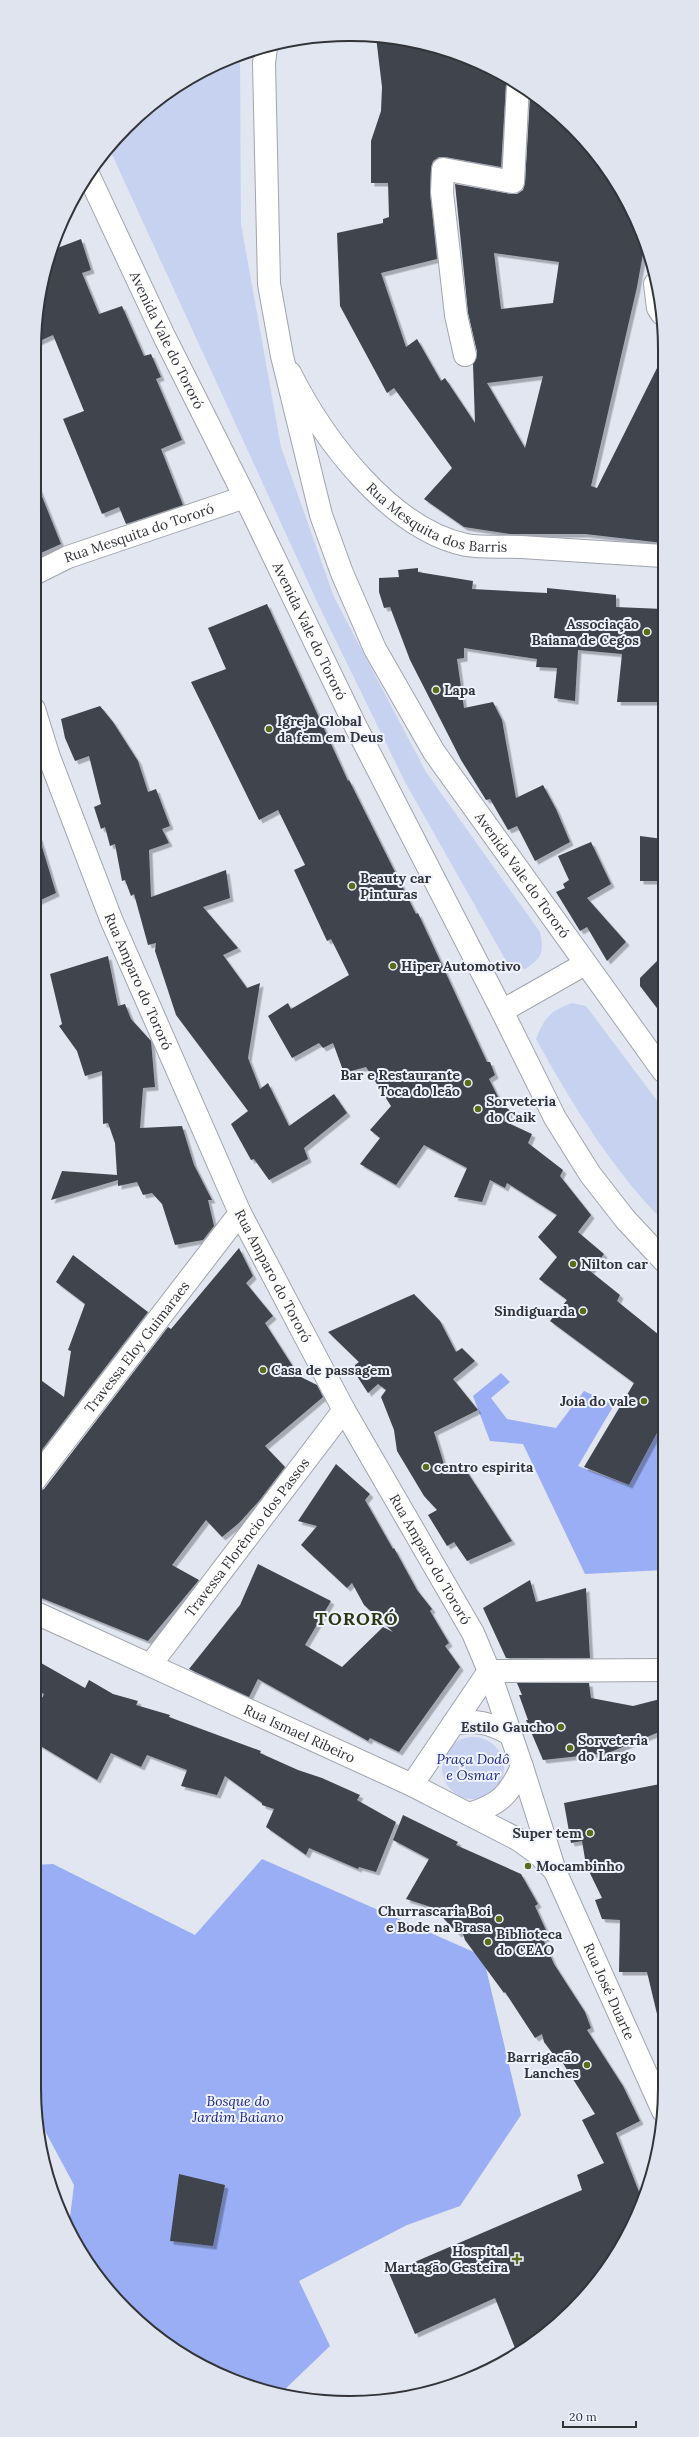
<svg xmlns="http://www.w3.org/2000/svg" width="699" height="2437" viewBox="0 0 699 2437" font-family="Lora,serif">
<defs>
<filter id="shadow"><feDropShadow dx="3.5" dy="3.5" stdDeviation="0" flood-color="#0004"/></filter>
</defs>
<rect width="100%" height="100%" fill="#e2e6f1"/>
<path fill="#c7d2f1" d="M 240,55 L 241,224 L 281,447 L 334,597 L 426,772 L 540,932 C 544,952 543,958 525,969 L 509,966 L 405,782 L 319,606 L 109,148 C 142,107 190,70 240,55 Z
M 572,1003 L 586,1006 L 664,1110 L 664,1222 C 611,1168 572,1104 536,1039 C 545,1017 550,1011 572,1003 Z
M442 1768a31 31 0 1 1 62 0a31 31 0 1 1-62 0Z"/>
<path fill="#99aef4" d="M 501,1373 L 510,1382 L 491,1398 L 507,1419 L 556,1428 L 584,1391 L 614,1405 L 578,1466 L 629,1485 L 664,1420 L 664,1570 L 585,1574 L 523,1444 L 490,1441 L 473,1396 Z
M 262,1859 L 483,1956 L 521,2115 L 460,2206 L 407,2225 L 299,2281 L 330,2346 L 280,2394 C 243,2388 139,2340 126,2304 L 121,2304 L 112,2296 L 69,2225 L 74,2185 L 37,2116 L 34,2088 L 34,1865 L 53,1864 L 195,1935 Z"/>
<path fill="#41454e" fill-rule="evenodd" filter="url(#shadow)" d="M 376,37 L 411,40 L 508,77 L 506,84 L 501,167 L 445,157 L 439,157 L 433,161 L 431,168 L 430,193 L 437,259 L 381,273 L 406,347 L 417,339 L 441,381 L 445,378 L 475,423 L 473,364 L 477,352 L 468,313 L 455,184 L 511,194 L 517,194 L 523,190 L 525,183 L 530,95 L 587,142 L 632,210 L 644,248 L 637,287 L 591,486 L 597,488 L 662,358 L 663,543 L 585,534 L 510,534 L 464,527 L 424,499 L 452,468 L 394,388 L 387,393 L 340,306 L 337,233 L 383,223 L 383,219 L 389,217 L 388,183 L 371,183 L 371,141 L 381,111 L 382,87 ZM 494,253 L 559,262 L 553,303 L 501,309 ZM 543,376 L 525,448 L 487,383 Z
M 81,239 L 91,270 L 82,273 L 99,314 L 122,306 L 144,356 L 151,354 L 161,377 L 156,379 L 182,440 L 161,449 L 183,505 L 126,524 L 119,507 L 102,514 L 63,419 L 84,411 L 53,335 L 35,343 L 39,298 L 45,296 L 41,284 L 52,250 Z
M 35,479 L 61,544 L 34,556 L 34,480 Z
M 418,568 L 418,572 L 473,581 L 472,589 L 547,593 L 547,588 L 616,595 L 616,607 L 663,609 L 663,702 L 617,702 L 622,654 L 578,650 L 575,701 L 554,698 L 557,668 L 536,667 L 537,659 L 464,648 L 464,658 L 457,659 L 464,708 L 493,702 L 502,720 L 516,798 L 543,785 L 556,809 L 570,842 L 535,861 L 517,826 L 508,830 L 490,799 L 486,800 L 461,760 L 410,660 L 390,607 L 384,608 L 379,592 L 379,578 L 399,577 L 398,570 Z
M 267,604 L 348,781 L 349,780 L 416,914 L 418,913 L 487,1062 L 490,1062 L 495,1075 L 489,1079 L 502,1105 L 511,1111 L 504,1121 L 532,1134 L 528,1143 L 563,1170 L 560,1176 L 591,1215 L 578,1232 L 604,1254 L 590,1271 L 620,1295 L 617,1301 L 664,1339 L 664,1420 L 629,1485 L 584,1467 L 634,1383 L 550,1321 L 567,1300 L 539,1279 L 557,1257 L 538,1237 L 557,1215 L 507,1183 L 505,1188 L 490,1180 L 482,1202 L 454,1197 L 467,1168 L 424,1145 L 396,1185 L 360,1164 L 380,1138 L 370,1130 L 391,1106 L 366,1067 L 344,1073 L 333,1043 L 323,1048 L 319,1043 L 292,1058 L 268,1016 L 288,1003 L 291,1009 L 349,975 L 331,939 L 327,941 L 294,870 L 305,865 L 278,810 L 259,820 L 191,682 L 226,669 L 208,628 Z
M 100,706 L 113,722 L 138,761 L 148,792 L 156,789 L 170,826 L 162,829 L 169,843 L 149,850 L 151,897 L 226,870 L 230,898 L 203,907 L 238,948 L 223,955 L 247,988 L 260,983 L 248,1058 L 260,1089 L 268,1083 L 289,1126 L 334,1094 L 347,1113 L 304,1148 L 308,1159 L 269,1180 L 254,1159 L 251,1160 L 231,1124 L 248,1111 L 176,1015 L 155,951 L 156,943 L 148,945 L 134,894 L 131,896 L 125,880 L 122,881 L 115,844 L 110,846 L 105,827 L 101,829 L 94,807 L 101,804 L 89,756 L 75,761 L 65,738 L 61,719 Z
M 640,836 L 663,839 L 663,881 L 640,881 Z
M 39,837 L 56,893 L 34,903 L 34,838 Z
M 591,842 L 611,884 L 587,898 L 626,942 L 607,961 L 587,927 L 580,931 L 556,892 L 565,888 L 563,884 L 569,880 L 558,856 Z
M 663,955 L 663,1016 L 640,986 L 640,978 Z
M 108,956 L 118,1006 L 125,1004 L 131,1019 L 151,1041 L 155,1087 L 143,1088 L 140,1128 L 182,1126 L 194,1165 L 212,1200 L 208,1200 L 214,1226 L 203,1240 L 175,1245 L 162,1204 L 152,1193 L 143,1195 L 137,1182 L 118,1186 L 118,1180 L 51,1200 L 62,1171 L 117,1175 L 115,1143 L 108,1123 L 103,1124 L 102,1071 L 85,1076 L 77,1051 L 59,1026 L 62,1024 L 50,974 Z
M 239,1248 L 253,1276 L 246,1283 L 273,1316 L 265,1323 L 299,1376 L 317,1385 L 323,1397 L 265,1446 L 285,1467 L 259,1501 L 239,1523 L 222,1537 L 206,1520 L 172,1565 L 199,1580 L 148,1641 L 34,1595 L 34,1493 L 44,1489 L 168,1327 L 171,1329 Z
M 73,1255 L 148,1312 L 34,1460 L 34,1375 L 64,1397 L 71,1351 L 68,1350 L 85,1304 L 56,1282 Z
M 414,1294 L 440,1321 L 456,1352 L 462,1348 L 475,1361 L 453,1379 L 478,1410 L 434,1432 L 447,1474 L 462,1464 L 512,1541 L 467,1561 L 454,1542 L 447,1546 L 428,1515 L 437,1510 L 424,1496 L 397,1451 L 394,1430 L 381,1397 L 386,1390 L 378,1384 L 368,1393 L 355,1373 L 355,1365 L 359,1362 L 328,1332 Z
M 336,1464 L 370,1494 L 365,1500 L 393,1549 L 394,1548 L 417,1590 L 432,1609 L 430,1611 L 449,1643 L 445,1646 L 460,1667 L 399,1752 L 370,1738 L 368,1741 L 258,1679 L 249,1697 L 189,1669 L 240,1605 L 258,1564 L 331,1601 L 305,1645 L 342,1667 L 383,1627 L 393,1632 L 364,1605 L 352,1583 L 347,1588 L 301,1545 L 317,1526 L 298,1521 Z
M 530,1580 L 536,1602 L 586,1588 L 590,1658 L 506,1658 L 483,1608 Z
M 34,1659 L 85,1688 L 89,1680 L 113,1694 L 138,1701 L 136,1705 L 170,1715 L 169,1717 L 261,1751 L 260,1753 L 298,1770 L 322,1778 L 360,1795 L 357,1800 L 396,1822 L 376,1872 L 359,1867 L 358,1869 L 309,1848 L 306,1855 L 266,1827 L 274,1809 L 262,1805 L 262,1803 L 225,1776 L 217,1795 L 181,1786 L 187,1770 L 147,1755 L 141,1767 L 111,1753 L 97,1780 L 34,1742 L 34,1713 L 44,1694 L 34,1690 Z
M 517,1683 L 589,1683 L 591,1698 L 633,1706 L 664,1698 L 664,1730 L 608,1753 L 543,1760 L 526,1720 L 528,1720 L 519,1695 L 522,1695 Z
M 665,1783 L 665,2013 L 657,2014 L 647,1972 L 619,1972 L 620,1920 L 602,1919 L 595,1900 L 602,1898 L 586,1865 L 582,1841 L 571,1843 L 564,1803 Z
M 403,1815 L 458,1842 L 456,1845 L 521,1874 L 538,1904 L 535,1906 L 549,1937 L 543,1939 L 554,1964 L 585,2012 L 591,2028 L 587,2030 L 623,2086 L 640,2121 L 616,2133 L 641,2197 L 623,2245 L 587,2296 L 541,2338 L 517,2353 L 495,2298 L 415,2334 L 389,2273 L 582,2190 L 577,2175 L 604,2163 L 582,2120 L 595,2114 L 559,2057 L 556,2058 L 544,2042 L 542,2034 L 535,2038 L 505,1992 L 504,1993 L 465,1940 L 462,1931 L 458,1934 L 434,1908 L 406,1899 L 429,1859 L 393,1840 Z
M 179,2174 L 225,2185 L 213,2246 L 170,2241 Z"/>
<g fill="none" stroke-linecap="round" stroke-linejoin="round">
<defs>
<g id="street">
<path d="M 655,284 L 658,308 L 662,314"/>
<path d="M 465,355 L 456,315 L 442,192 L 443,169 L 513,182 L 518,85"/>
<path id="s1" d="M 290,373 C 323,439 390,529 466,545 C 484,548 503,546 521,547 C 568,550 615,553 663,556"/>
<path id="s2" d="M 34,574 L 68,557 L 245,497"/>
<path id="s3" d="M 34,709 L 49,757 L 111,919 L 240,1213 L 344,1410 L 473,1633 L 489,1671 L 522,1767 L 555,1871 L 663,2111"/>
<path id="s4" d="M 34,1481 L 240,1213"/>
<path id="s5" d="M 34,1612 L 412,1785 L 519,1840 L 537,1853 L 553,1869"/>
<path id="s6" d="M 151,1664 L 344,1410"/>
<path d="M 489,1671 L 664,1670"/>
<path d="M 453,1724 C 475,1719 490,1723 510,1734"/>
<path d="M 412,1785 L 489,1671"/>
<path d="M 469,1814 C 499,1805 509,1795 522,1767"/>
</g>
<g id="secondary">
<path id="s7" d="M 266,47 L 264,63 L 269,284 L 282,356 L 321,515 L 342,573 L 375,649 L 434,752 L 663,1071"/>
<path id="s8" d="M 88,174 L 164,336 L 245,497 L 355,725 L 502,1011 L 555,1118 L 590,1174 L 625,1219 L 664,1261"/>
<path d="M 502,1011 L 585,964"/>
</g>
</defs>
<use href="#street" stroke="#a0a4af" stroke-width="24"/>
<use href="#secondary" stroke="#a0a4af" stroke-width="24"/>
<use href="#street" stroke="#fff" stroke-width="22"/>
<use href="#secondary" stroke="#fff" stroke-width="22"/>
</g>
<g fill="#5b6c18" stroke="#eff3ff" stroke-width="1.5">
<circle cx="647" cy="632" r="4"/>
<circle cx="436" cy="690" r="4"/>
<circle cx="269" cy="729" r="4"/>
<circle cx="352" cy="886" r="4"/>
<circle cx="393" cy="966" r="4"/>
<circle cx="468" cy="1083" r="4"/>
<circle cx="478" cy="1109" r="4"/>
<circle cx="573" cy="1264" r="4"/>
<circle cx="583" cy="1311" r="4"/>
<circle cx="263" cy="1370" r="4"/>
<circle cx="644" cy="1401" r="4"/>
<circle cx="426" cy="1467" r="4"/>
<circle cx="561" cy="1727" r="4"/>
<circle cx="570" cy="1748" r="4"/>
<circle cx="590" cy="1833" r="4"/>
<circle cx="528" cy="1866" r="4"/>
<circle cx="499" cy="1919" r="4"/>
<circle cx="488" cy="1942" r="4"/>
<circle cx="587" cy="2065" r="4"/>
<path d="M515 2253h4v4h4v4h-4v4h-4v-4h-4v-4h4z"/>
</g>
<g text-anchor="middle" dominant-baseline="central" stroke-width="4" stroke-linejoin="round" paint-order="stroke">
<g font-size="14" fill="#323438" stroke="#eff3ff">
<text stroke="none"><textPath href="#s8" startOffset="184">Avenida Vale do Tororó</textPath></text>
<text stroke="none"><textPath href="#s1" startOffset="216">Rua Mesquita dos Barris</textPath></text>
<text stroke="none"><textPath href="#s2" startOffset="113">Rua Mesquita do Tororó</textPath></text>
<text stroke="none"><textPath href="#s8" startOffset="508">Avenida Vale do Tororó</textPath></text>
<text stroke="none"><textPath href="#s7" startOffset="889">Avenida Vale do Tororó</textPath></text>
<text stroke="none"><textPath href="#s3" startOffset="292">Rua Amparo do Tororó</textPath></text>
<text stroke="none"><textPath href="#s3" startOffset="616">Rua Amparo do Tororó</textPath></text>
<text stroke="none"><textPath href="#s4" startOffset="169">Travessa Eloy Guimaraes</textPath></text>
<text stroke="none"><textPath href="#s6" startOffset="159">Travessa Florêncio dos Passos</textPath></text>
<text stroke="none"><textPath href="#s3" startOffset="940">Rua Amparo do Tororó</textPath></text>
<text stroke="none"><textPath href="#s5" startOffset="292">Rua Ismael Ribeiro</textPath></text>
<text stroke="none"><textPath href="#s3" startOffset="1409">Rua José Duarte</textPath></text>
</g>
<g font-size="14" font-weight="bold" fill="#323438" stroke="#eff3ff" text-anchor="start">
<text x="639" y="624" text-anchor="end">Associação<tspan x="639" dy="16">Baiana de Cegos</tspan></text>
<text x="444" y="690">Lapa</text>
<text x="277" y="721">Igreja Global<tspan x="277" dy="16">da fem em Deus</tspan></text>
<text x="360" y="878">Beauty car<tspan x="360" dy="16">Pinturas</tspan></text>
<text x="401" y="966">Hiper Automotivo</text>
<text x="460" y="1075" text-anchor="end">Bar e Restaurante<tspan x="460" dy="16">Toca do leão</tspan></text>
<text x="486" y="1101">Sorveteria<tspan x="486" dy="16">do Caik</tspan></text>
<text x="581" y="1264">Nilton car</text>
<text x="575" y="1311" text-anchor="end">Sindiguarda</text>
<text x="271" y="1370">Casa de passagem</text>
<text x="636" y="1401" text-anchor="end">Joia do vale</text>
<text x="434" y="1467">centro espirita</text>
<text x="553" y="1727" text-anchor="end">Estilo Gaucho</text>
<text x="578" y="1740">Sorveteria<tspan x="578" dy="16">do Largo</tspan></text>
<text x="582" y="1833" text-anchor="end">Super tem</text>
<text x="536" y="1866">Mocambinho</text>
<text x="491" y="1911" text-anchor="end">Churrascaria Boi<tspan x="491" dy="16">e Bode na Brasa</tspan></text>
<text x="496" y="1934">Biblioteca<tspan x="496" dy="16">do CEAO</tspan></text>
<text x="579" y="2057" text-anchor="end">Barrigacão<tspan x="579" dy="16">Lanches</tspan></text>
<text x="508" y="2251" text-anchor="end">Hospital<tspan x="508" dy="16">Martagão Gesteira</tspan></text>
</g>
<g font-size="14" font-style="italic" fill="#1e2788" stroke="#eff3ff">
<text x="473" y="1759">Praça Dodô<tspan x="473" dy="16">e Osmar</tspan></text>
<text x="238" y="2101">Bosque do<tspan x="238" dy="16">Jardim Baiano</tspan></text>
</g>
<g font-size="18" font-weight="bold" letter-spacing="1" fill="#2e3711" stroke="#eff3ff">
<text x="357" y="1618">TORORÓ</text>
</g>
</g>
<path d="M0 0H699V2437H0ZM349 41H350A308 308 0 0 1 658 349V2088A308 308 0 0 1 350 2396H349A308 308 0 0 1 41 2088V349A308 308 0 0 1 349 41Z" fill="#e0e4ef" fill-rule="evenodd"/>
<path fill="none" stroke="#323438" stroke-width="2" d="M349 41H350A308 308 0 0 1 658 349V2088A308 308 0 0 1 350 2396H349A308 308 0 0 1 41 2088V349A308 308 0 0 1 349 41Z"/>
<path d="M563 2421v6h73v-6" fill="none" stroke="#323438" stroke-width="2"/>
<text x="569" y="2421" font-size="12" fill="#323438" stroke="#eff3ff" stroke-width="3" paint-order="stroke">20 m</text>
</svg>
